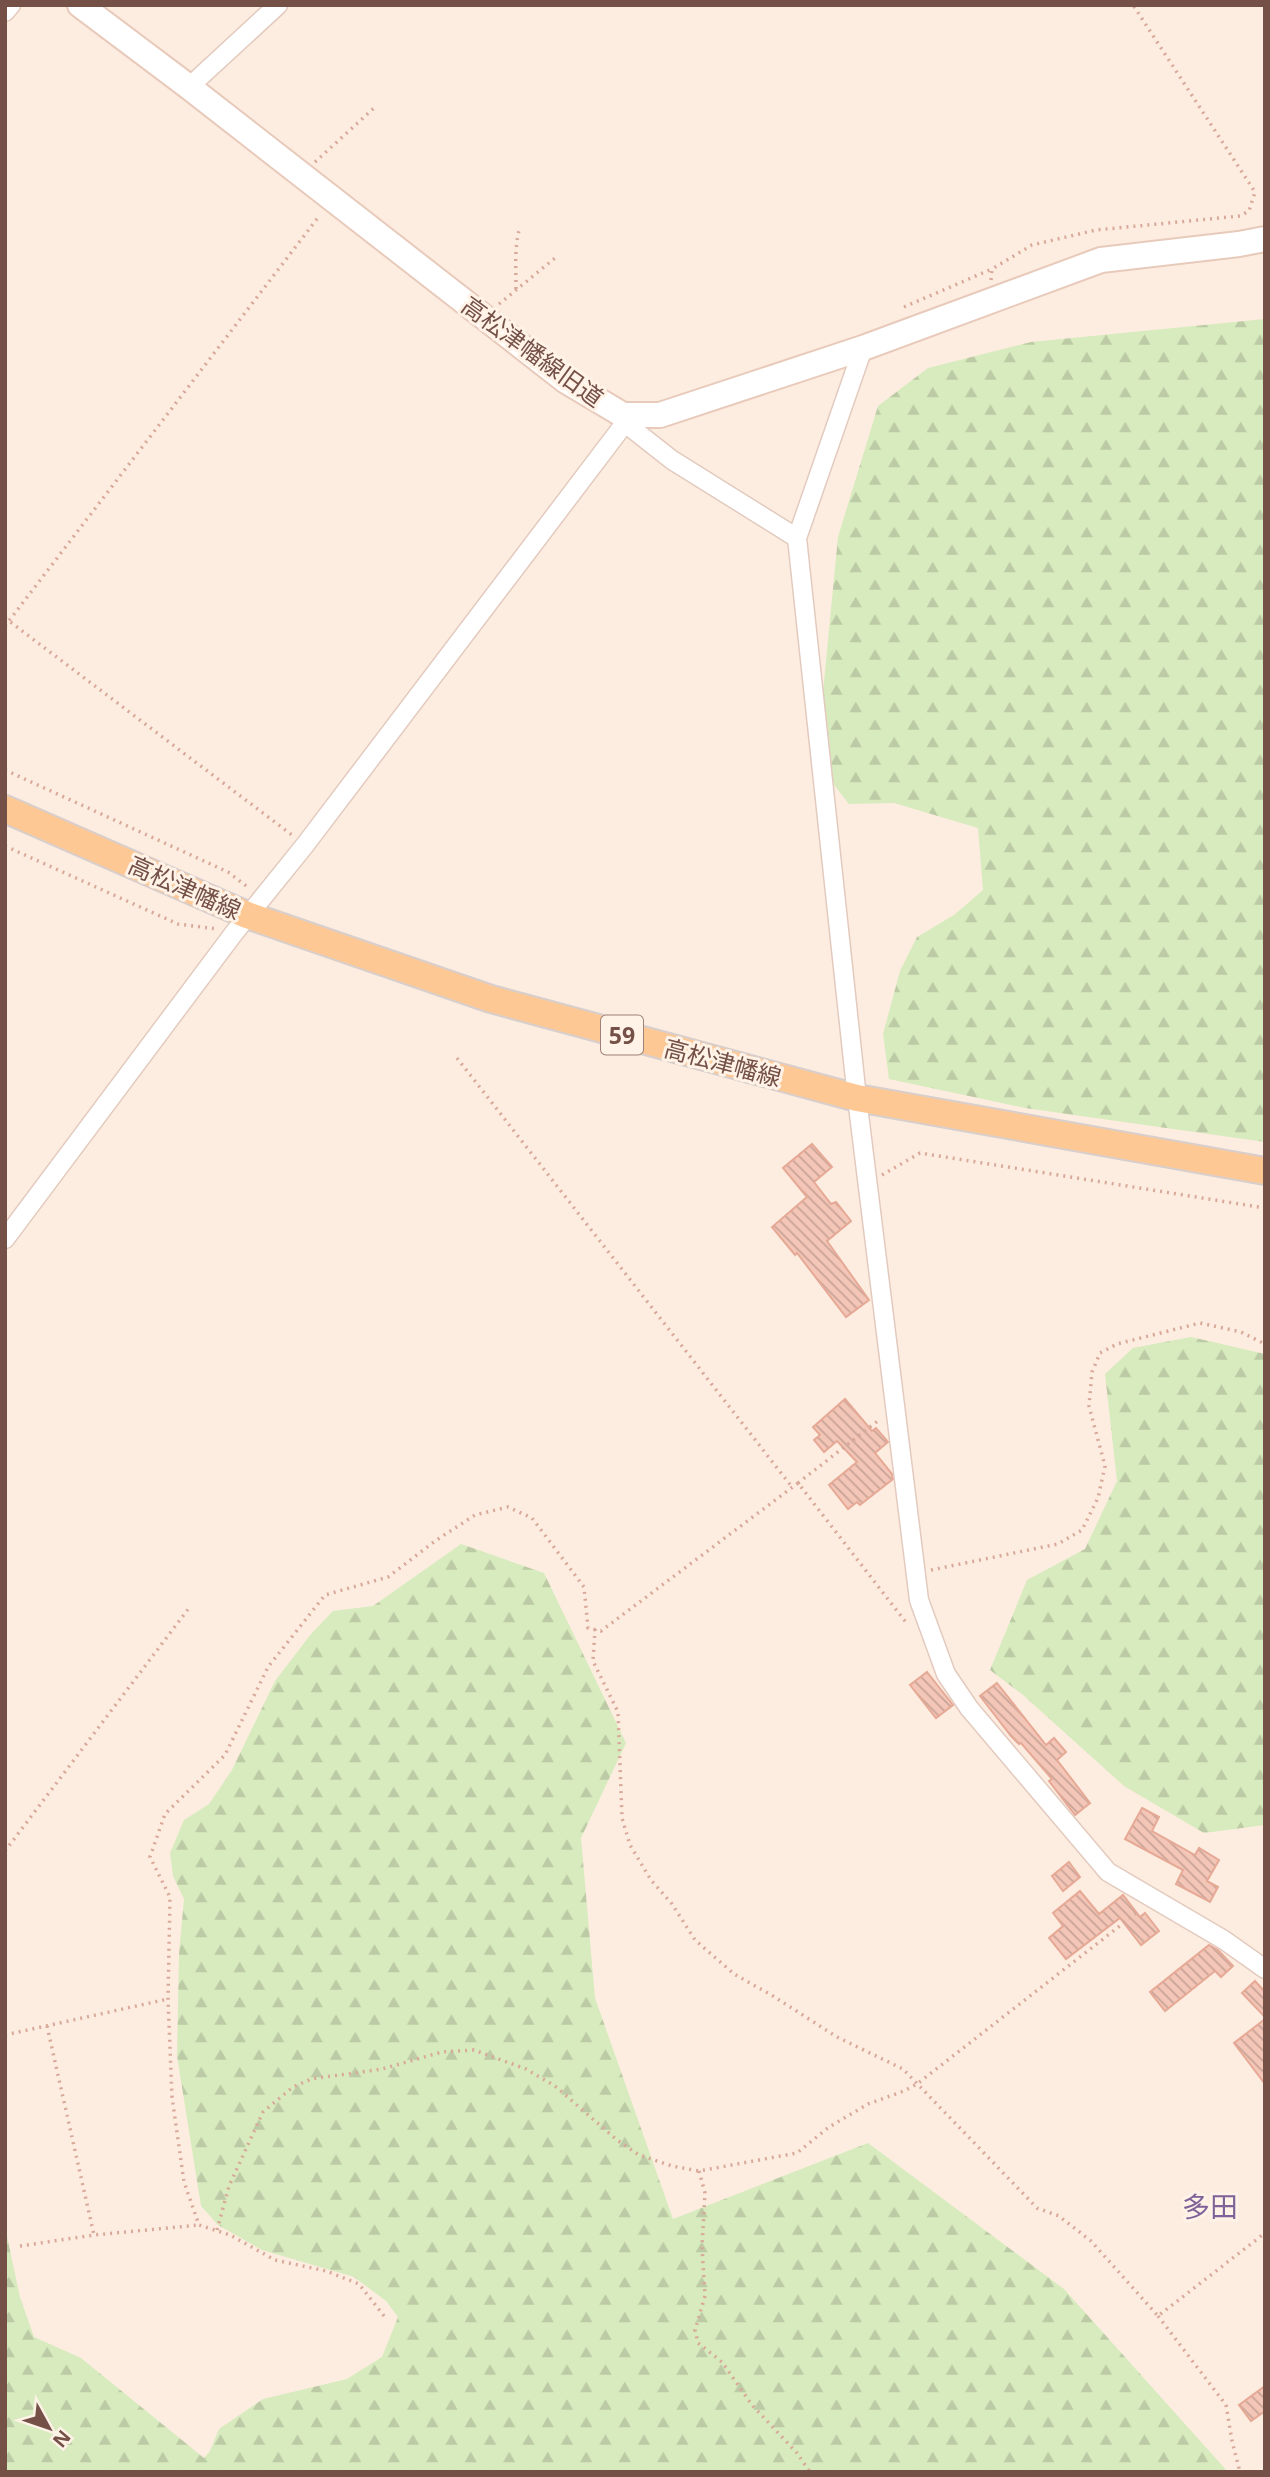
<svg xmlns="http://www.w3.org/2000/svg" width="1270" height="2477" viewBox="0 0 1270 2477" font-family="'Noto Sans','Noto Sans JP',sans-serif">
<defs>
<pattern id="forest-firs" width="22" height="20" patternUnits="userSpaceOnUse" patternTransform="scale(1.75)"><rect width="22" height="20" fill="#d7ebbe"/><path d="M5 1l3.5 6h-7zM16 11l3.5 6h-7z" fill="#bccba5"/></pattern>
<pattern id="building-back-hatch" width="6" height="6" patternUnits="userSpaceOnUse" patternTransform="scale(1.75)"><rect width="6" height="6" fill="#f3c6b7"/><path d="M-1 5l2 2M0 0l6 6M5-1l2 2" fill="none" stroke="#c9a397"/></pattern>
</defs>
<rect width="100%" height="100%" fill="#fdede0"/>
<path fill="url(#forest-firs)" d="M 1265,319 L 1265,1142 L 1025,1108 L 889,1079 L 883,1034 L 900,971 L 917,937 L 954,915 L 983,890 L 978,828 L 894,803 L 849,804 L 831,781 L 822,702 L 838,537 L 878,406 L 928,368 L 1031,342 Z
M 1191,1337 L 1265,1354 L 1265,1825 L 1204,1833 L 1124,1786 L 1023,1695 L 990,1670 L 1027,1580 L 1085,1549 L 1117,1481 L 1105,1374 L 1133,1348 Z
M 461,1544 L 544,1573 L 626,1743 L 581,1838 L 595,1998 L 673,2219 L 868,2143 L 1064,2289 L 1228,2472 L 5,2472 L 5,2227 L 20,2297 L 34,2337 L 81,2358 L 204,2458 L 210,2451 L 219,2429 L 263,2399 L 347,2379 L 382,2357 L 398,2317 L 386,2301 L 354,2277 L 262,2250 L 218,2225 L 201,2206 L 177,2056 L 179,1954 L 184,1899 L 173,1876 L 170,1853 L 184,1820 L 209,1804 L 232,1770 L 275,1681 L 311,1634 L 333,1611 L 373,1606 Z"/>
<path fill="url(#building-back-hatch)" stroke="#e6a996" stroke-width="2" d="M 812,1144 L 832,1167 L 814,1182 L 831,1204 L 836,1202 L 851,1221 L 827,1241 L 869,1300 L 846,1317 L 797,1253 L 795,1255 L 772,1227 L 807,1197 L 783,1168 Z
M 845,1399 L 872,1431 L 876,1428 L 888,1442 L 875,1453 L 892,1474 L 893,1479 L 860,1505 L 857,1502 L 848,1509 L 829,1485 L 857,1462 L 837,1441 L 824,1452 L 814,1440 L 820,1435 L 813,1427 Z
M 927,1672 L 953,1705 L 936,1718 L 910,1685 Z
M 997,1683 L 1046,1745 L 1054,1738 L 1066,1752 L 1057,1760 L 1090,1803 L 1075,1815 L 1049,1781 L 1052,1779 L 1021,1743 L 1019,1744 L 1011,1736 L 980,1696 Z
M 1142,1808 L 1159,1817 L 1152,1831 L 1195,1855 L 1199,1848 L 1219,1860 L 1207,1881 L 1218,1887 L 1210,1902 L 1176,1884 L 1183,1870 L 1125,1839 Z
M 1069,1862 L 1080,1877 L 1063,1891 L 1052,1876 Z
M 1080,1891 L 1099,1914 L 1123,1895 L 1140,1917 L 1145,1913 L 1159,1931 L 1141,1945 L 1120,1918 L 1066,1959 L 1049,1938 L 1063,1926 L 1053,1913 Z
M 1209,1945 L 1218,1950 L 1233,1966 L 1221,1977 L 1215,1971 L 1165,2011 L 1150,1992 Z
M 1255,1981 L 1265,1992 L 1265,2017 L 1242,1993 Z
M 1265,2019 L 1265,2084 L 1234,2043 Z
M 1265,2386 L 1265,2411 L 1251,2421 L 1239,2405 Z"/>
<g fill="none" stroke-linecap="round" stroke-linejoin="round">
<defs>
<path id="street" d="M 5,12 L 11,5
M 189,87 L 278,5
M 863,348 L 797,538 L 857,1098 L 919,1600 L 946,1674 L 969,1708 L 1108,1872 L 1224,1940 L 1265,1969
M 623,415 L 625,423 L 672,460 L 797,538
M 5,1239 L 234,933 L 305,845 L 625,423"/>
<path id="secondary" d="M 80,5 L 189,87 L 566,381 L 623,415 L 660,415 L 863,348 L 1101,260 L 1239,244 L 1265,239"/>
<path id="primary" d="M 5,809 L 247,915 L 491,999 L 857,1098 L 1265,1171"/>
</defs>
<use href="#street" stroke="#e3cabf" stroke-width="21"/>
<use href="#secondary" stroke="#e8cabb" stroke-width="28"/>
<use href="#primary" stroke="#d8cecb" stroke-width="30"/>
<path stroke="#d8a99a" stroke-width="3.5" stroke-dasharray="2 5" stroke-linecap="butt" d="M 315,162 L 374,108
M 991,280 L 992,269 L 1032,245 L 1096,230 L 1240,216 L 1249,211 L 1255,192 L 1133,5
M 516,289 C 516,268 514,247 520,227
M 499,304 L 555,258
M 904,307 L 992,269
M 5,618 L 292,835
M 5,626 L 320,215
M 5,770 L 228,872 L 249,888
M 5,846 L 178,924 L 217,929
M 457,1058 L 792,1487
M 882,1175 L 920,1153 L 1265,1208
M 798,1483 L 879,1420
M 931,1570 L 1058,1544 L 1082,1530 L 1098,1498 L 1105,1466 L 1089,1406 L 1092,1372 L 1100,1353 L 1117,1344 L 1200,1323 L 1241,1332 L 1265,1344
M 595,1629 L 593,1661 L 618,1712 L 622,1818 L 630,1845 L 651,1880 L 672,1904 L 695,1940 L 734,1974 L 773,1996 L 837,2037 L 903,2069 L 1037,2208 L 1059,2216 L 1091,2241 L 1158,2316 L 1265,2233
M 5,1851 L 189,1608
M 47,2026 L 94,2235
M 5,2035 L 168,1999
M 699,2171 L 705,2193 L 702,2247 L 705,2296 L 695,2330 L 698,2343 L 722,2362 L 752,2405 L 797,2453 L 810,2472
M 217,2230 L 229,2186 L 263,2112 L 293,2087 L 311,2079 L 382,2069 L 442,2052 L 474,2050 L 526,2069 L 555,2086 L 617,2140 L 639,2155 L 672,2166 L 699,2171 L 797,2153 L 829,2127 L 868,2104 L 904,2091 L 917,2084 L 1139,1911
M 20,2246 L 94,2235 L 199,2225
M 384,2316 L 359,2284 L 326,2271 L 275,2260 L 230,2235 L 199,2225 L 184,2182 L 172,2097 L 168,1999 L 170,1897 L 150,1857 L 165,1814 L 225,1755 L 268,1667 L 325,1595 L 388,1577 L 435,1541 L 475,1515 L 508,1507 L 532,1518 L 584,1587 L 588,1628 L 601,1631 L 798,1483 L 908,1625
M 1158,2316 L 1226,2405 L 1232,2441 L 1240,2472"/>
<use href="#street" stroke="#fff" stroke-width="18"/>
<use href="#secondary" stroke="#fff" stroke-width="24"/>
<use href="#primary" stroke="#fec895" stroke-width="26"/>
</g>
<g text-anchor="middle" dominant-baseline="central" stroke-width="6" stroke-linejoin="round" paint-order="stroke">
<rect fill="#fff2e7" stroke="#9e8177" stroke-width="2" x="601" y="1015.5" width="42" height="39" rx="5"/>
<g font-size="23" font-weight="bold" fill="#745047">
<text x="622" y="1035">59</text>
</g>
<g font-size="24" fill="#745047" stroke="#fff2e7">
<text transform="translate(533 351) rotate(36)">高松津幡線旧道</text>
<text transform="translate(185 887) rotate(24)">高松津幡線</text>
<text transform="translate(723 1062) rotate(15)">高松津幡線</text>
</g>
<g font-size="28" fill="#7e6298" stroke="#fff2e7">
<text x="1210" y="2206">多田</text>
</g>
</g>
<rect width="1270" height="2477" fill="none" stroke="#745047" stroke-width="14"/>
<g transform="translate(49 2428) rotate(130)" stroke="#fff2e7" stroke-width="5" paint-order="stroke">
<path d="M0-5L12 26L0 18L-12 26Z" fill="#745047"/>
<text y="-10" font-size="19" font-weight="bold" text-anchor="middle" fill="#745047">N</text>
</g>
</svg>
